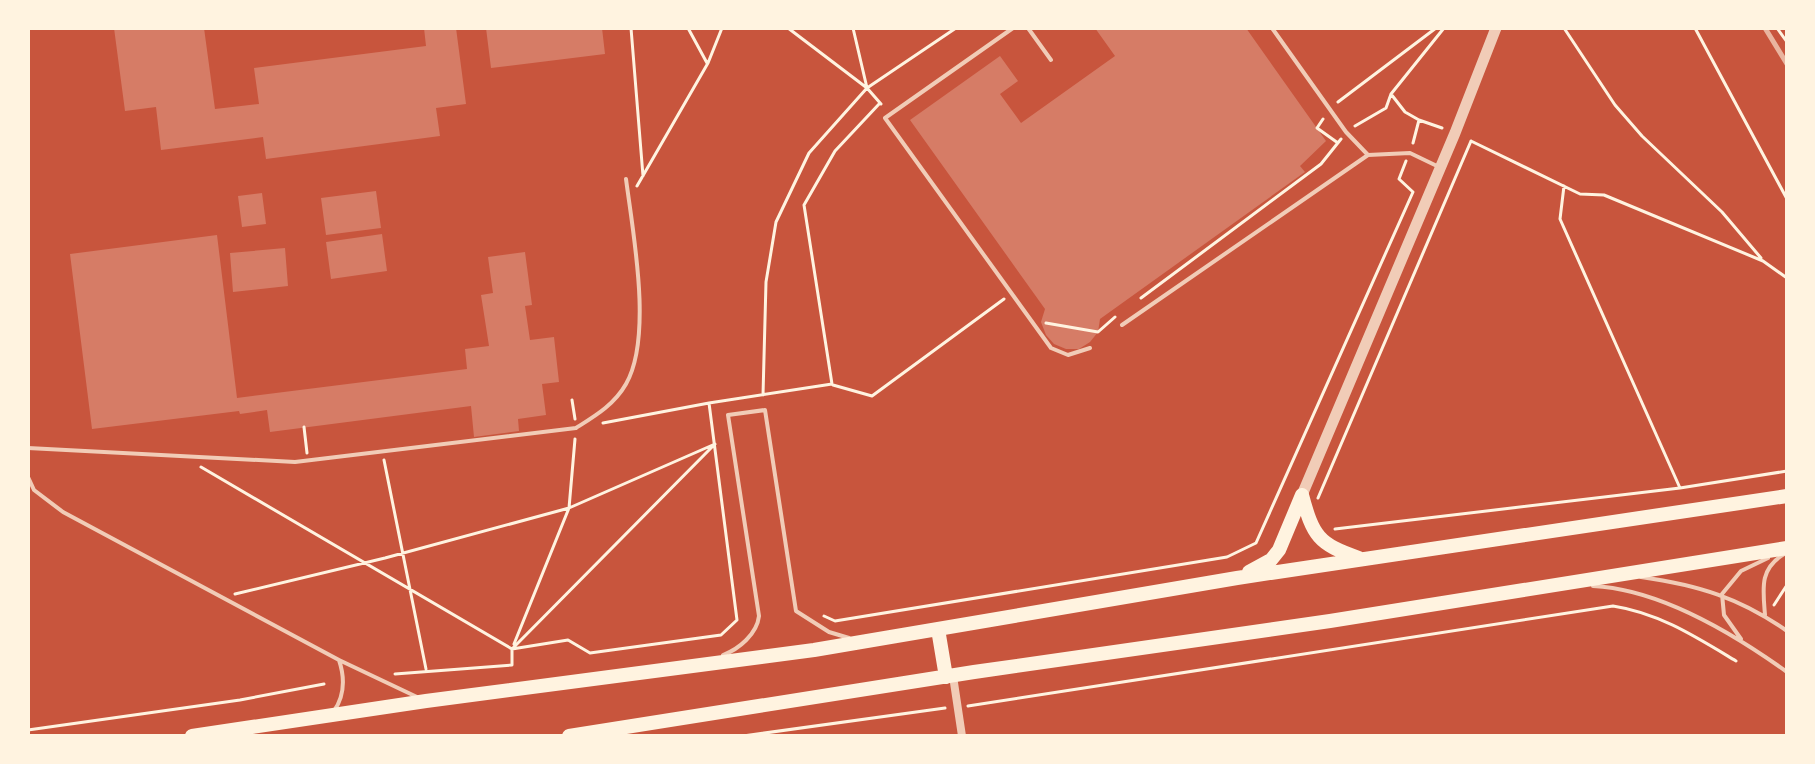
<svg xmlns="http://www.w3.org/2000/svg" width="1815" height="764" viewBox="0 0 1815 764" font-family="'Fira Sans Condensed',sans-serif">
<rect width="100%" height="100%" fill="#c8553d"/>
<path fill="#d67c66" d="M 114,28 L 204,28 L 215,109 L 259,104 L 254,68 L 426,46 L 424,28 L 456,28 L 466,104 L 436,108 L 440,136 L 266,159 L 263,137 L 161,150 L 156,107 L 125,111 Z
M 486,28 L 602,28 L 605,54 L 491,68 Z
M 1095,28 L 1246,28 L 1326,141 L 1300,166 L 1305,172 L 1100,319 L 1098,332 L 1090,342 L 1079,349 L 1066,349 L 1054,344 L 1046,335 L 1041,322 L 1045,309 L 910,120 L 1000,56 L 1018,81 L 1000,94 L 1021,123 L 1115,56 Z
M 376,191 L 381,228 L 326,235 L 321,198 Z
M 262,193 L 266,224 L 242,227 L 238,196 Z
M 382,234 L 387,271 L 331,279 L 326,242 Z
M 217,235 L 237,398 L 467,369 L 465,349 L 489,346 L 481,295 L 493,293 L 488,257 L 525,252 L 532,305 L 525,306 L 530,340 L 554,337 L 559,382 L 542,384 L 546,415 L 518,419 L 519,431 L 474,437 L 471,406 L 270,432 L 267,410 L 240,414 L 239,411 L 92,429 L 70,254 Z
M 285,248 L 288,286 L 233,292 L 230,253 Z"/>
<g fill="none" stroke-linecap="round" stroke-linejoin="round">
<path stroke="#fff3e0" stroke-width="3" d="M 631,28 L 643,176
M 688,28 L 707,63
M 788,28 L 867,88 L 881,104
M 853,28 L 867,88
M 1564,28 L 1615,105 L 1642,136 L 1722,212 L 1761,258
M 1695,28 L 1787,199
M 1777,28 L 1787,42
M 1338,102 L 1436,28
M 1323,119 L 1317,128 L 1338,143
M 1419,120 L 1442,128
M 1355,126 L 1386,108 L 1391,94
M 1471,141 L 1580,194 L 1604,195 L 1763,261 L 1787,278
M 1413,143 L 1419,120 L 1405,112 L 1391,94 L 1444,28
M 637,186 L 708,63 L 722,28
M 1564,186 L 1560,219 L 1680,488
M 1141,298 L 1321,164 L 1341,139
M 1046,323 L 1098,332 L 1115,317
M 833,385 L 872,396 L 1004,299
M 763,395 L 766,282 L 776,222 L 809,153 L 867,88 L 956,28
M 572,400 L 575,419
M 603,423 L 709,403
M 304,427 L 307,453
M 384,460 L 426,669
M 201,467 L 512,649
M 1318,498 L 1471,141
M 1335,529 L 1680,488 L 1787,471
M 235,594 L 385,558 L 569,508 L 715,444
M 1774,605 L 1787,585
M 824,616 L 835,621 L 1227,557 L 1256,543 L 1413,192 L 1399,179 L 1406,161
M 514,644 L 569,508 L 575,439
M 512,649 L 712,447
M 395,674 L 512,665 L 512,649 L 568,640 L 590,653 L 721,635 L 737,620 L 709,403 L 832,384 L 804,205 L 835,151 L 880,103
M 968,706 L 1613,606 C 1659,613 1696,637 1736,661
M 28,730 L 240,700 L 324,684
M 743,736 L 945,708"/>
<path stroke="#f1ccb7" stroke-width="4" d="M 1013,28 L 885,118 L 1051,348 L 1068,355 L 1090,348
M 1028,28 L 1051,60
M 1272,28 L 1346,132 L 1368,155
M 1122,325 L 1368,155 L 1410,153 L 1437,166
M 28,448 L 295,462 L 576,428 C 595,416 614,405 626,384 C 653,337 633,233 626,179
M 28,477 L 34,490 L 63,512 L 339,660 L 417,697
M 1641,577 C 1698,585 1740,598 1787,631
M 1593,586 C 1659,589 1734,634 1787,672
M 1765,615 C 1763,589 1759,569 1784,554
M 1741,639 L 1724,615 L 1722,594 L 1741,571 L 1768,558
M 723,655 C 739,649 757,634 759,616 L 728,415 L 765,410 L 796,611 L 829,632 L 849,638
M 334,711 C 345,695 345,678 339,660"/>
<path stroke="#f1ccb7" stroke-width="8" d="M 953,676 L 962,736"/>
<path stroke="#f1ccb7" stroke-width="11" d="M 1302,495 L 1455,133 L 1496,28"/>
<path stroke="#fff3e0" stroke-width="14" d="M 1302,495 C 1313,536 1318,544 1359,558
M 1249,572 L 1271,560 L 1279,550 L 1302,495
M 938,629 L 946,677
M 192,736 L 426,701 L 814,650 L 1237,578 L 1787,496
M 569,736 L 974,672 L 1330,621 L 1787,548"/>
<path stroke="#e9b49f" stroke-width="5" d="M 1765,28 L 1787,64"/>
</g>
<rect width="1815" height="764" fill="none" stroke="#fff3e0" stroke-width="60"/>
</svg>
